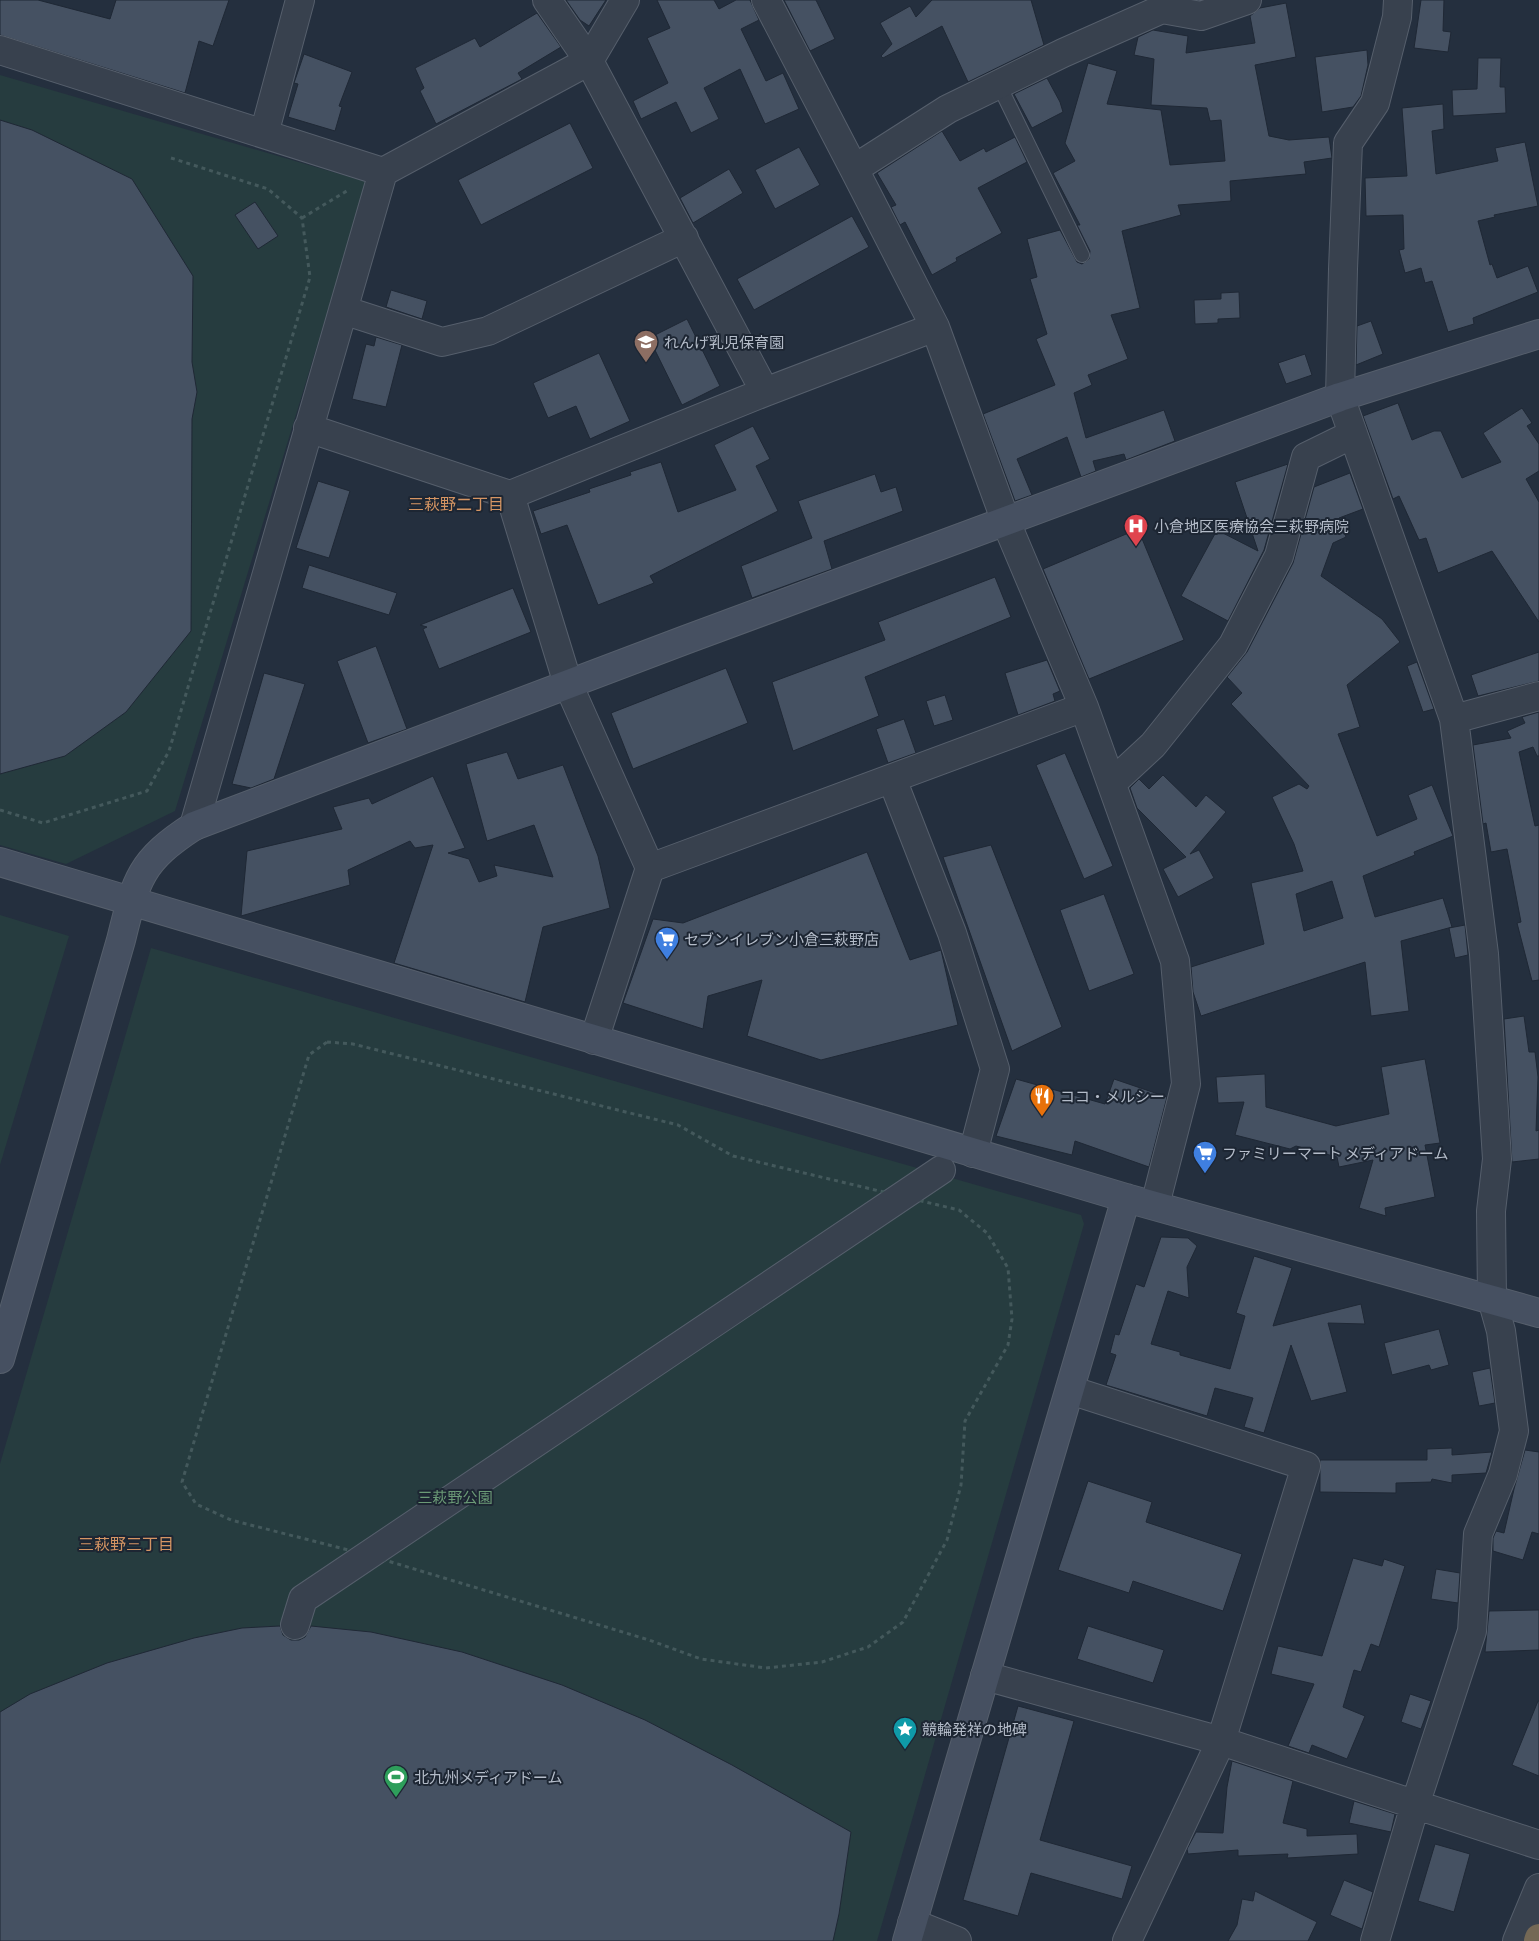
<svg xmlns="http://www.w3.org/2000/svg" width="1539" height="1941" viewBox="0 0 1539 1941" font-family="Barlow,'Noto Sans JP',sans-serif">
<rect width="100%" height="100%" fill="#242f3e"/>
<path fill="#263c3f" d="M 0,75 L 367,182 L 175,811 L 66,864 L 0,845 Z
M 0,915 L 69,936 L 0,1165 Z
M 151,948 L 1081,1215 L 1084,1224 L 877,1941 L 0,1941 L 0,1464 Z"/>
<path fill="#455162" stroke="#1f2835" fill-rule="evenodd" d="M 0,0 L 38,0 L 110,19 L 116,0 L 229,0 L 213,46 L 199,41 L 185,93 L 0,35 Z
M 566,0 L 606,0 L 589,26 L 580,20 Z
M 657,0 L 714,0 L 719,9 L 736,0 L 750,0 L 759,20 L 741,29 L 766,81 L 783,73 L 799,109 L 765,124 L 740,69 L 704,88 L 719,119 L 691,133 L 676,102 L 641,119 L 633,101 L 668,83 L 647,38 L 670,28 Z
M 784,0 L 816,0 L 835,39 L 810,51 Z
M 932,0 L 1031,0 L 1044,45 L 968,82 L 942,26 L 883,58 L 881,56 L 892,44 L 880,23 L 910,6 L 916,17 Z
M 1421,0 L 1444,0 L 1443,31 L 1451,32 L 1448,52 L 1414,48 Z
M 1286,3 L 1296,57 L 1255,65 L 1269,136 L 1289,140 L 1329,137 L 1332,158 L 1304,162 L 1306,174 L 1230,181 L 1231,201 L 1178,205 L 1181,215 L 1122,231 L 1140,308 L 1111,315 L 1128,359 L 1088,375 L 1092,385 L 1074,393 L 1086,438 L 1164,410 L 1175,441 L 1126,460 L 1124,454 L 1093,461 L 1096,471 L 1081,477 L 1067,437 L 1017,459 L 1032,495 L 1015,501 L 983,414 L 1055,385 L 1036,339 L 1047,334 L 1030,279 L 1037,277 L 1027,239 L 1060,230 L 1077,262 L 1082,264 L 1089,259 L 1090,251 L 1077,225 L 1080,225 L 1053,173 L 1075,161 L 1065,143 L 1088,63 L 1117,71 L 1107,104 L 1161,110 L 1170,165 L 1225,161 L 1221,120 L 1210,121 L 1207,108 L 1151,105 L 1154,59 L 1134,55 L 1138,37 L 1153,30 L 1188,36 L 1186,53 L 1255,43 L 1250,16 L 1260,8 Z
M 537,13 L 561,47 L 518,73 L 522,79 L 436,124 L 420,91 L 424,88 L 415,68 L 475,38 L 480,47 Z
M 1367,50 L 1368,65 L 1361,96 L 1353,107 L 1322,112 L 1315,57 Z
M 304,54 L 352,72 L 339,106 L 342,107 L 335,131 L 288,117 L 298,84 L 294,83 Z
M 1478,58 L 1501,58 L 1500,87 L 1505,87 L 1506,113 L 1453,116 L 1452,90 L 1477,89 Z
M 1047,78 L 1060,102 L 1063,112 L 1032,128 L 1014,94 Z
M 1443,104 L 1444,129 L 1432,131 L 1436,174 L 1498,161 L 1495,148 L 1525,142 L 1538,206 L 1494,215 L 1495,217 L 1478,221 L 1490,265 L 1492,264 L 1497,278 L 1528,266 L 1538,292 L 1473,318 L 1474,324 L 1448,332 L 1432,281 L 1425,283 L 1421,268 L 1405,273 L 1399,250 L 1404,249 L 1403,215 L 1366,216 L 1365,178 L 1407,176 L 1402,108 Z
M 0,120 L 32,130 L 132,179 L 193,276 L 192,362 L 197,392 L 192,419 L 191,631 L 126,712 L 65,756 L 0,774 Z
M 570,123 L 593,168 L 481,225 L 458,180 Z
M 942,131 L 960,161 L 984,148 L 986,152 L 1015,137 L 1027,162 L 978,188 L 1002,233 L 956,258 L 957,261 L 932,275 L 905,222 L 900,225 L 891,207 L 896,205 L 877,173 Z
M 799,147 L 820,185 L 775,209 L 755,170 Z
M 729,169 L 743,193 L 693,223 L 680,198 Z
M 255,202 L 278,236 L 258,249 L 235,215 Z
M 852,216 L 869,247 L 754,310 L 737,279 Z
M 391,290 L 427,301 L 422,319 L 386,307 Z
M 1239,292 L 1240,318 L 1218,319 L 1218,323 L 1195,324 L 1194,300 L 1221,299 L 1221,293 Z
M 687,319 L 720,386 L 682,405 L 649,338 Z
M 1371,321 L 1383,354 L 1356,365 L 1357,326 Z
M 376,337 L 402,345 L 386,407 L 352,399 L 366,344 L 374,346 Z
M 599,353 L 630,421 L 590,439 L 576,406 L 548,418 L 533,383 Z
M 1305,354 L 1312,375 L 1286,384 L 1278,363 Z
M 1398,403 L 1412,440 L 1434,431 L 1441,431 L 1462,478 L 1501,462 L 1483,433 L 1522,408 L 1532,423 L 1527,426 L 1539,444 L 1539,471 L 1526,479 L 1539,502 L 1539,622 L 1492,551 L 1438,573 L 1426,538 L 1419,540 L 1399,496 L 1393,499 L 1363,416 Z
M 753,426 L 770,459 L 756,466 L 778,511 L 650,576 L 654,583 L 598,605 L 567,525 L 541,534 L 533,511 L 590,492 L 589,489 L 631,475 L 630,472 L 661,462 L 678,512 L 736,490 L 714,445 Z
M 1288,464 L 1264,550 L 1228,621 L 1181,596 L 1217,530 L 1258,551 L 1235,482 Z
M 1350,473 L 1363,509 L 1339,518 L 1346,537 L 1333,543 L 1321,576 L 1382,619 L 1400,642 L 1347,685 L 1360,727 L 1338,734 L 1377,836 L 1417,819 L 1408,795 L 1432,785 L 1453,836 L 1414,852 L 1415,855 L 1363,876 L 1375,917 L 1443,898 L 1452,927 L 1401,941 L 1409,1011 L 1371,1016 L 1365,962 L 1201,1016 L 1193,992 L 1191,967 L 1264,944 L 1251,883 L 1303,871 L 1294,844 L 1272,797 L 1299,784 L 1307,789 L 1309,786 L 1231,704 L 1242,693 L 1227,677 L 1247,652 L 1293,563 L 1314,487 ZM 1332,881 L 1343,918 L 1304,931 L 1296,894 Z
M 875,474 L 881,492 L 896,487 L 903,511 L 824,541 L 832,569 L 752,598 L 741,566 L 812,538 L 798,501 Z
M 318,481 L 350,491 L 329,558 L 296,548 Z
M 1138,529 L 1184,640 L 1089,679 L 1043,569 Z
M 309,565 L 397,593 L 389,615 L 302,588 Z
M 995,577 L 1011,617 L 865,677 L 879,716 L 793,751 L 772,682 L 885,640 L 878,622 Z
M 513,588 L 531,632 L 439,669 L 423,629 L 427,627 L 420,625 Z
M 376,646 L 407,729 L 368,743 L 337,661 Z
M 1539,652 L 1539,681 L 1478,696 L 1471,675 Z
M 1047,660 L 1060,691 L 1053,694 L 1055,701 L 1018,715 L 1005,673 Z
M 1417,662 L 1434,709 L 1423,712 L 1407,666 Z
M 726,668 L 748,723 L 633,769 L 611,713 Z
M 264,673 L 305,684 L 274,779 L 251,788 L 232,784 Z
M 945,695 L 953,720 L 934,726 L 926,701 Z
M 1539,712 L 1539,756 L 1537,756 L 1533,747 L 1519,752 L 1535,826 L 1539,825 L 1539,980 L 1532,981 L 1517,923 L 1521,922 L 1507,849 L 1491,852 L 1486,823 L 1483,824 L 1473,745 L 1511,738 L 1507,731 L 1525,723 L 1522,717 Z
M 904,719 L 916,753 L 888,763 L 876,729 Z
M 507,752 L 518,779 L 563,765 L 598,856 L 610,908 L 543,927 L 525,1002 L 394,963 L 433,845 L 415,848 L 410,841 L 348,870 L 350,885 L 241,916 L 247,851 L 342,829 L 333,807 L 369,798 L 372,804 L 433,776 L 465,848 L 448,853 L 469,859 L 479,882 L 497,876 L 494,865 L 553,877 L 534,825 L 487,841 L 466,764 Z
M 1065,753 L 1113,866 L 1084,879 L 1036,765 Z
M 1163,775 L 1196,807 L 1206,795 L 1226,812 L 1190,854 L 1199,850 L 1214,878 L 1178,897 L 1163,869 L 1186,857 L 1137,808 L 1130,788 L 1139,779 L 1149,789 Z
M 991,845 L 1062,1027 L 1012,1051 L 943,857 Z
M 867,852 L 910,960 L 941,950 L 958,1025 L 821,1060 L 747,1036 L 762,980 L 708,996 L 703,1029 L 623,1003 L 653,919 L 683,923 Z
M 1104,894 L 1134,974 L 1089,991 L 1060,910 Z
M 1465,925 L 1468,955 L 1455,958 L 1449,928 Z
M 1524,1016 L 1529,1052 L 1535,1052 L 1538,1077 L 1536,1131 L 1539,1130 L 1539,1159 L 1512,1162 L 1504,1019 Z
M 1425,1059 L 1440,1143 L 1425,1145 L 1435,1197 L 1385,1208 L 1386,1216 L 1359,1208 L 1373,1160 L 1339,1167 L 1337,1157 L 1296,1146 L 1290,1149 L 1235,1135 L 1244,1102 L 1218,1103 L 1216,1077 L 1265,1074 L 1266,1107 L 1336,1126 L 1389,1114 L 1381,1067 Z
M 1016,1079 L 1105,1104 L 1114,1079 L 1167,1097 L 1149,1167 L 1075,1141 L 1072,1155 L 996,1136 Z
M 1161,1237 L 1188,1238 L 1197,1246 L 1187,1267 L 1189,1298 L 1168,1291 L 1151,1344 L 1180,1352 L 1180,1355 L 1230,1369 L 1245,1316 L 1236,1313 L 1254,1256 L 1292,1268 L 1273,1326 L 1361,1304 L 1365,1324 L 1328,1323 L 1347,1392 L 1311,1401 L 1291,1345 L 1264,1433 L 1244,1427 L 1253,1398 L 1215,1388 L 1207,1416 L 1106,1385 L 1116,1355 L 1110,1353 L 1115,1334 L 1119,1335 L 1136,1284 L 1144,1287 Z
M 1439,1329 L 1449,1365 L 1431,1370 L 1429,1365 L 1392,1375 L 1384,1343 Z
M 1490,1368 L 1495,1403 L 1479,1406 L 1472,1372 Z
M 1452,1448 L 1452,1455 L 1492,1452 L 1486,1473 L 1452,1475 L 1452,1483 L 1432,1479 L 1431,1482 L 1396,1483 L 1396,1493 L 1320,1492 L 1320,1460 L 1427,1460 L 1427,1449 Z
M 1525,1450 L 1539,1452 L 1539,1534 L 1532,1532 L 1523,1560 L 1493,1551 L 1493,1538 L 1496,1531 L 1504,1533 L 1514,1489 Z
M 1088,1481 L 1152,1502 L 1146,1522 L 1242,1554 L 1223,1611 L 1133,1581 L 1129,1593 L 1058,1570 Z
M 1353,1558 L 1382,1566 L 1384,1559 L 1405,1566 L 1379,1647 L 1371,1644 L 1361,1672 L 1354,1670 L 1343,1707 L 1365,1716 L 1347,1759 L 1312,1745 L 1309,1753 L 1288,1746 L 1314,1684 L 1271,1674 L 1278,1646 L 1322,1656 Z
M 1436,1569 L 1460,1573 L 1458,1603 L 1431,1599 Z
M 1539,1610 L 1539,1650 L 1485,1652 L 1489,1611 Z
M 280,1626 L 283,1635 L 291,1640 L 299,1640 L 305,1637 L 311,1626 L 371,1632 L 462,1652 L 562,1685 L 645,1720 L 732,1765 L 851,1832 L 839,1914 L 833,1941 L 0,1941 L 0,1712 L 30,1694 L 107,1663 L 194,1638 L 242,1628 Z
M 1088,1626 L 1164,1650 L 1153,1683 L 1077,1659 Z
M 1410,1694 L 1431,1701 L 1421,1729 L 1401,1722 Z
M 1538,1701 L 1539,1701 L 1539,1776 L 1512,1765 Z
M 1018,1706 L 1074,1721 L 1040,1840 L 1132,1866 L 1122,1899 L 1031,1873 L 1018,1916 L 963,1900 Z
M 1232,1761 L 1293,1781 L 1283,1823 L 1307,1829 L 1307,1836 L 1357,1834 L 1358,1854 L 1287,1858 L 1288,1854 L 1238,1856 L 1238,1850 L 1188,1854 L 1187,1849 L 1196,1832 L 1223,1833 L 1227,1787 Z
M 1354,1801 L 1395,1814 L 1391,1832 L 1349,1823 Z
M 1435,1844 L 1470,1854 L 1454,1912 L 1418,1901 Z
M 1344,1880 L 1373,1892 L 1362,1929 L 1330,1915 Z
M 1255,1891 L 1317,1922 L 1308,1941 L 1228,1941 L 1237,1925 L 1242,1899 L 1253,1901 Z"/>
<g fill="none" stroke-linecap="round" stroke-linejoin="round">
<defs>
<path id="lane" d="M 999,85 L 1082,255"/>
<path id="street" d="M 547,0 L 589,61 L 765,392
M 766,0 L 854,169 L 935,327 L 1006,522 L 1084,707 L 1175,961 L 1186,1084 L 1155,1205
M 0,50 L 383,172
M 264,134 L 300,0
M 854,169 L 948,109 L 1063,53 L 1162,9 L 1201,16 L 1247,0
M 343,310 L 442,342 L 488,331 L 684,238
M 308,428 L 510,495 L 765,392 L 935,327
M 510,495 L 568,684 L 650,868 L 594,1040
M 1454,719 L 1539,696
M 892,779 L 952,933 L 995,1069 L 973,1153
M 1112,783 L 1153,745 L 1233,645 L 1279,556 L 1306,457 L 1353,434
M 194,826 L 383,172 L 589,61 L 625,0
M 650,868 L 1084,707
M 1070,1390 L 1306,1466 L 1221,1741 L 1127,1941
M 295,1625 L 303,1599 L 941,1170
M 985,1676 L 1221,1741 L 1539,1845
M 912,1923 L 957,1941
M 1375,1941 L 1415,1805 L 1472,1631 L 1478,1534 L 1503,1474 L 1514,1431 L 1501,1331 L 1492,1299 L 1491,1211 L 1497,1159 L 1484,954 L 1454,719 L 1340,397 L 1343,269 L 1348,143 L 1375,103 L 1397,17 L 1398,0
M 1517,1941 L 1539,1888"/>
<path id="secondary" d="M 0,862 L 1126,1198 L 1539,1313
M 0,1359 L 121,940 C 136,879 140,861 194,826 L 685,640 L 1340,397 L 1539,334
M 907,1941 L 1126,1198"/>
<path id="highway" d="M 1538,1941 L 1539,1938"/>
</defs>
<use href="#lane" stroke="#565f6c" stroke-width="16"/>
<use href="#street" stroke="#565f6c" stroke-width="30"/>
<use href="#secondary" stroke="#565f6c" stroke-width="30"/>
<use href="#highway" stroke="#434c59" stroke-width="30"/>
<path stroke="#44595c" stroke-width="3" stroke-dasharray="4 4" stroke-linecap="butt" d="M 302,218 L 350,189
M 0,810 L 43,823 L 147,791 L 169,751 L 310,277 L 302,218 L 268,189 L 168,157
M 327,1042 L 353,1044 L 678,1125 L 733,1156 L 959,1210 L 987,1233 L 1008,1268 L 1012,1319 L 1008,1345 L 965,1421 L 961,1485 L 947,1540 L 903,1622 L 868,1647 L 822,1662 L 766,1668 L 701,1659 L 649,1640 L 368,1555 L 231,1520 L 196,1504 L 182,1482 L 309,1055 Z"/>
<use href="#lane" stroke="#38414e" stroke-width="14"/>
<use href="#street" stroke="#38414e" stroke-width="28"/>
<use href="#secondary" stroke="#465061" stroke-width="28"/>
<use href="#highway" stroke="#746855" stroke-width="28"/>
</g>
<defs>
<symbol id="school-pin" viewBox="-11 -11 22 30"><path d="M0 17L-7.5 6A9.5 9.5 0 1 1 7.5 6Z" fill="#8d6e63" stroke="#1d2633"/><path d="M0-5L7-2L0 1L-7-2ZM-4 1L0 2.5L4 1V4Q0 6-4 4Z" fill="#fff"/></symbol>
<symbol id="hospital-pin" viewBox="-11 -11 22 30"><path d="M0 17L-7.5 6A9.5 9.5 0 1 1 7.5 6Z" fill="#e0444e" stroke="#1d2633"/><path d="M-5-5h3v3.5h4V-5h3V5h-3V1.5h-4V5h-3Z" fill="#fff"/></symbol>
<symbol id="supermarket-pin" viewBox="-11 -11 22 30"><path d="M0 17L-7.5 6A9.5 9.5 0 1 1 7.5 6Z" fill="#3f7fe0" stroke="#1d2633"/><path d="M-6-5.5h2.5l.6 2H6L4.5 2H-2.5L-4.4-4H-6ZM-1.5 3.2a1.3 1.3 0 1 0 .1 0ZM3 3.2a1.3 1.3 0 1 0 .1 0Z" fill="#fff"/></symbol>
<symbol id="restaurant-pin" viewBox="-11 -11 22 30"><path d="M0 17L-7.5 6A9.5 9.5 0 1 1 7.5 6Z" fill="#e8710a" stroke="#1d2633"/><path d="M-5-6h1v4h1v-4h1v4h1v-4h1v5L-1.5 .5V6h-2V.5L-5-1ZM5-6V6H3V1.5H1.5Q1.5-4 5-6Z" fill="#fff"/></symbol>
<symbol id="sight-pin" viewBox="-11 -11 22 30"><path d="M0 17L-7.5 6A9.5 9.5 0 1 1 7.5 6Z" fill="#0f9aa8" stroke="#1d2633"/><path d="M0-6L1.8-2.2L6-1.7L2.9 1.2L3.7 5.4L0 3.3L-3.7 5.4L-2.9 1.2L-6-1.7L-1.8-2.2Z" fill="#fff"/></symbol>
<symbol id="stadium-pin" viewBox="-11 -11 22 30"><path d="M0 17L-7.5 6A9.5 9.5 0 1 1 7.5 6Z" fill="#2e9e5b" stroke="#1d2633"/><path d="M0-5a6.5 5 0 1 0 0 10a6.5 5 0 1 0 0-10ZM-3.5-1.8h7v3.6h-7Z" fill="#fff"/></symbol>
</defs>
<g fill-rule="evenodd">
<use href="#school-pin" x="632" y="328" width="28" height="38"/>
<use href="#hospital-pin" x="1122" y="512" width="28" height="38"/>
<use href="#supermarket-pin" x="653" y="925" width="28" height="38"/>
<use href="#restaurant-pin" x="1028" y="1082" width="28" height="38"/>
<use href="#supermarket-pin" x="1191" y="1139" width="28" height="38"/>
<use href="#sight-pin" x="891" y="1715" width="28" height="38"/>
<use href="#stadium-pin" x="382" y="1763" width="28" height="38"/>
</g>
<g text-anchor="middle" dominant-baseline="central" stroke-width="4" stroke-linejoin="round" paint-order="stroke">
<g font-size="15" fill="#b4bcc9" stroke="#1d2633" text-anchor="start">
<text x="664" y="342">れんげ乳児保育園</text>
<text x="1154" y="526">小倉地区医療協会三萩野病院</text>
<text x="684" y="939">セブンイレブン小倉三萩野店</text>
<text x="1060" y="1096">ココ・メルシー</text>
<text x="1222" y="1153">ファミリーマート メディアドーム</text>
<text x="922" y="1729">競輪発祥の地碑</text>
<text x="414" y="1777">北九州メディアドーム</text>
</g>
<g font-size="15" fill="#6b9a76" stroke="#1d2633">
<text x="455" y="1497">三萩野公園</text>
</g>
<g font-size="16" fill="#d59563" stroke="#1d2633">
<text x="456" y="503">三萩野二丁目</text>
<text x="126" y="1543">三萩野三丁目</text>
</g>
</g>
</svg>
